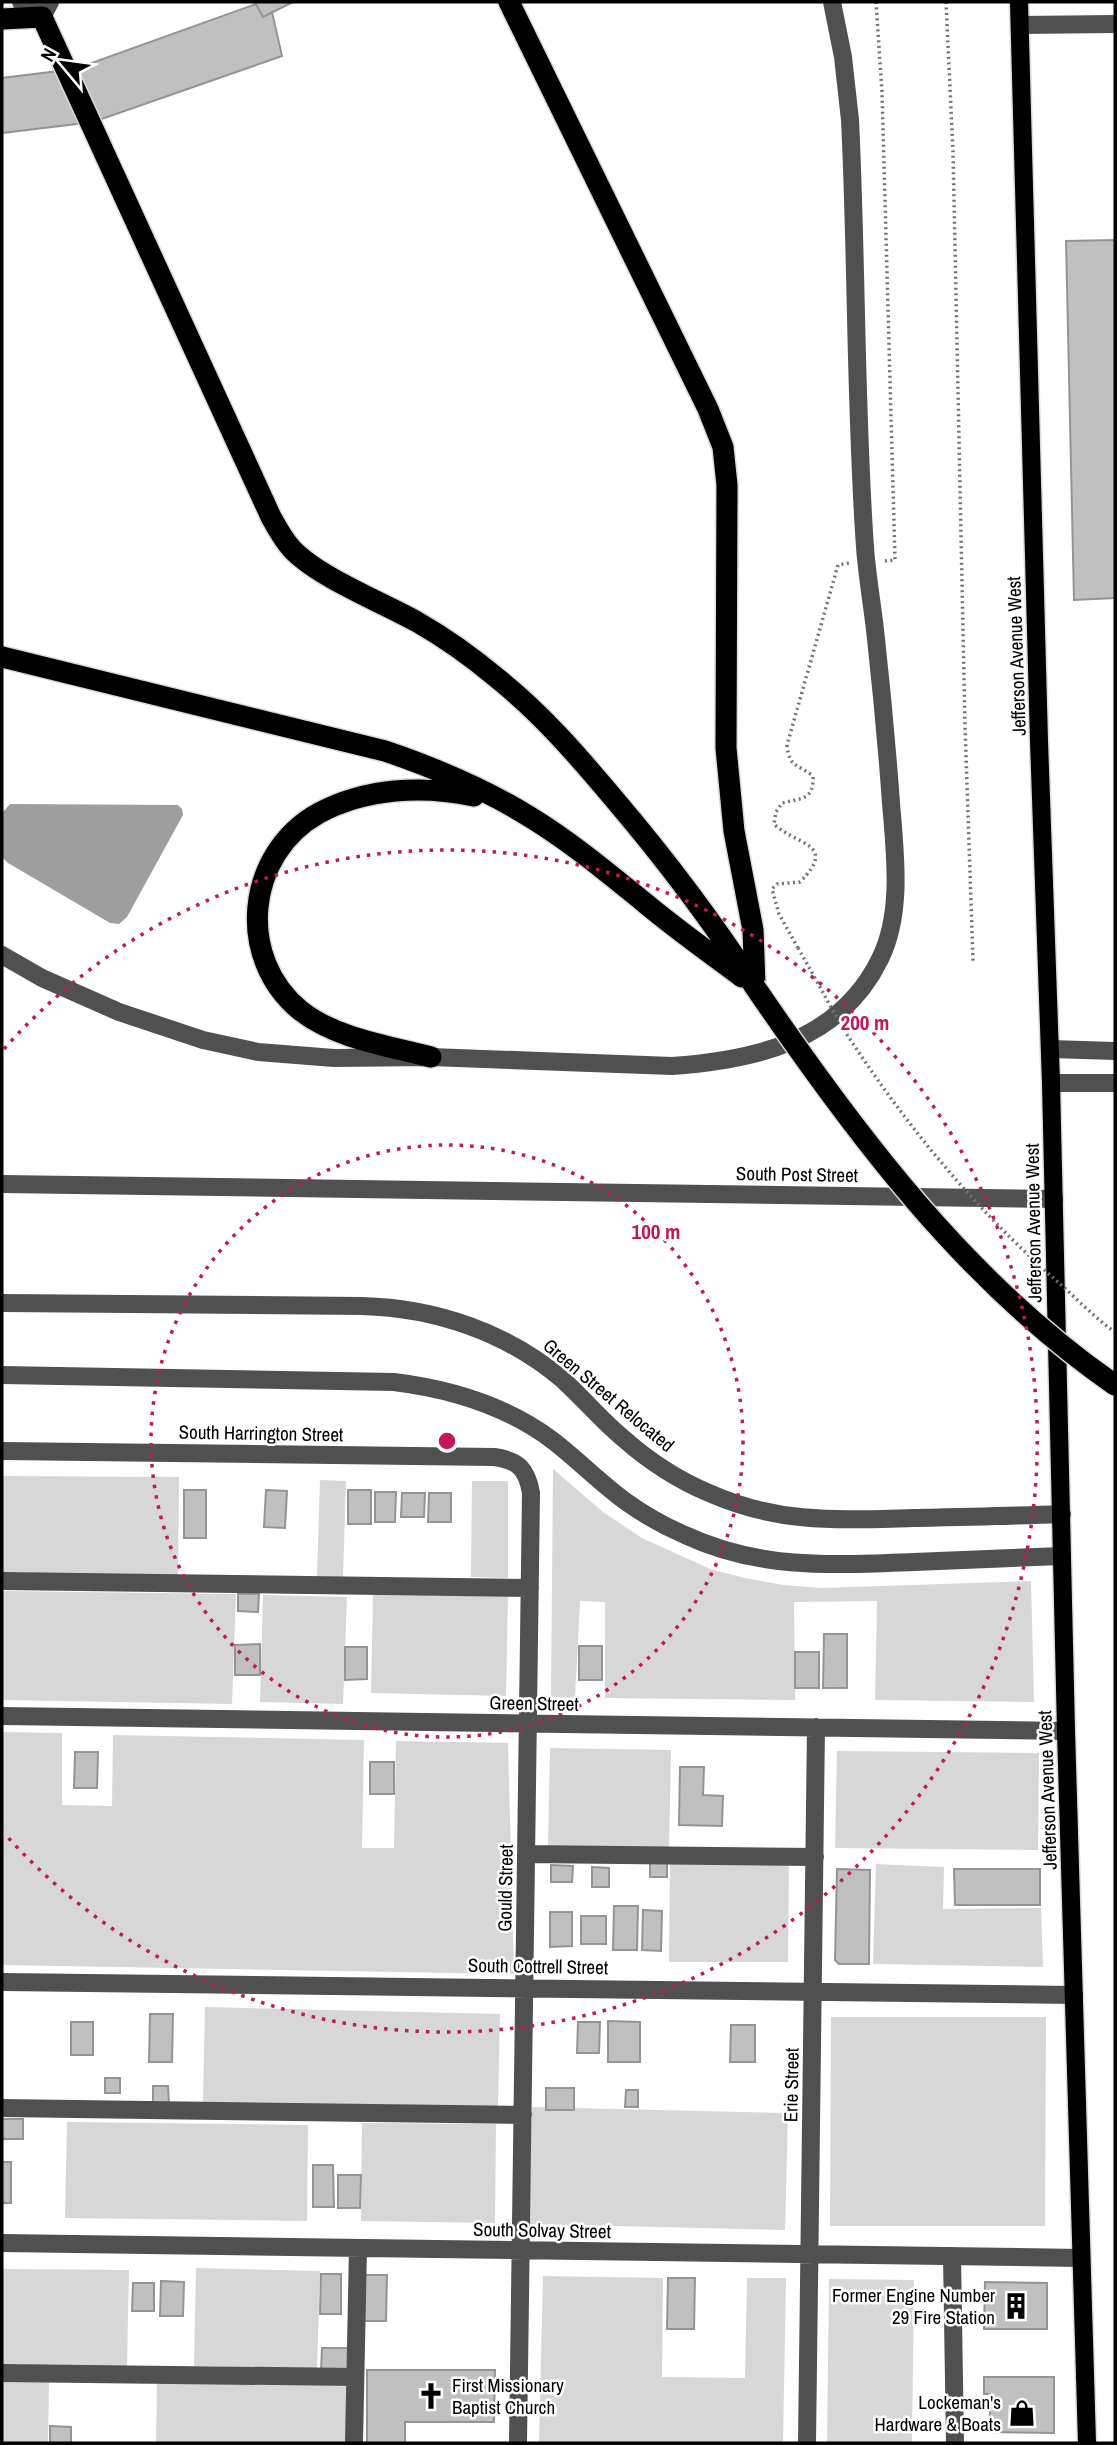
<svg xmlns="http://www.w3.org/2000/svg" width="1117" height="2445" viewBox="0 0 1117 2445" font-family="'Archivo Narrow',sans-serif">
<rect width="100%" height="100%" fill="#fff"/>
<path fill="#d7d7d7" d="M 553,1469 L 603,1512 L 642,1538 L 710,1569 L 745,1578 L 783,1585 L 821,1588 L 1031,1581 L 1034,1702 L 875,1700 L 877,1601 L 794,1602 L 795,1700 L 605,1698 L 605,1602 L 580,1601 L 575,1698 L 551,1697 Z
M 2,1476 L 179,1477 L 178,1576 L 2,1575 Z
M 320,1480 L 346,1481 L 343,1577 L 317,1577 Z
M 472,1481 L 508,1481 L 508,1578 L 471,1577 Z
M 2,1591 L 236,1594 L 232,1704 L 2,1700 Z
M 373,1593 L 508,1595 L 506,1696 L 371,1693 Z
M 263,1595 L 347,1597 L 343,1704 L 260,1702 Z
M 2,1732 L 62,1733 L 62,1805 L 112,1806 L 113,1735 L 364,1740 L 362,1848 L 394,1848 L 396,1741 L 508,1743 L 514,1974 L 2,1965 Z
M 550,1748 L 671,1750 L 669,1850 L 548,1848 Z
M 837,1751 L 1039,1753 L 1038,1850 L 835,1848 Z
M 670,1861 L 789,1862 L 788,1962 L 669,1962 Z
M 876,1864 L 944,1867 L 943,1909 L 1041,1908 L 1043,1967 L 873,1964 Z
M 205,2007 L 500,2014 L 498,2108 L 203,2102 Z
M 831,2017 L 1046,2017 L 1045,2226 L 830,2226 Z
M 532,2107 L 788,2113 L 785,2230 L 529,2224 Z
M 67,2122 L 308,2125 L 307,2221 L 65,2218 Z
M 362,2123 L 496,2124 L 495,2223 L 361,2221 Z
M 196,2268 L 320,2271 L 317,2369 L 194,2366 Z
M 2,2269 L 129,2270 L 127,2367 L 2,2366 Z
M 543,2276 L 663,2278 L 662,2377 L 745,2378 L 747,2278 L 786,2278 L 783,2443 L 539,2443 Z
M 829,2279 L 914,2280 L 912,2443 L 827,2443 Z
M 157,2381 L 351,2386 L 349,2443 L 156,2443 Z
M 2,2382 L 49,2382 L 48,2443 L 2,2443 Z"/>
<path fill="#9e9e9e" d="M 10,804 L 178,805 L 182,809 L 183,815 L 127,917 L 119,924 L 110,923 L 8,863 L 3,858 L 2,813 Z"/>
<path fill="#c0c0c0" stroke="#949494" stroke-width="2" d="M 255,2 L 293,2 L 263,17 Z
M 256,4 L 263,17 L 272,12 L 282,56 L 93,122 L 2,133 L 2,78 L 75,69 Z
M 1115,240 L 1115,598 L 1074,600 L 1066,241 Z
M 184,1490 L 206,1490 L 206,1538 L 184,1538 Z
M 266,1490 L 287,1491 L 285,1528 L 264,1527 Z
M 348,1490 L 371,1490 L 371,1524 L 348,1524 Z
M 375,1492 L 396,1492 L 395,1522 L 375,1522 Z
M 402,1493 L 425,1493 L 424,1517 L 401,1517 Z
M 429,1493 L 451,1493 L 451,1522 L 428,1522 Z
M 238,1594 L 259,1594 L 258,1612 L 238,1611 Z
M 824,1634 L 847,1634 L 847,1688 L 823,1688 Z
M 260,1644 L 260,1675 L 235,1675 L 235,1645 Z
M 579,1646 L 602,1646 L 602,1680 L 579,1680 Z
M 345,1647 L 367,1647 L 367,1679 L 345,1680 Z
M 795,1652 L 819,1652 L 819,1688 L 795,1688 Z
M 75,1752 L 98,1752 L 97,1788 L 74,1788 Z
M 370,1762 L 394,1762 L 394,1794 L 370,1794 Z
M 680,1767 L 704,1767 L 703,1795 L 723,1796 L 722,1826 L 679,1825 Z
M 650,1859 L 667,1859 L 667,1877 L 650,1877 Z
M 551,1865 L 573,1866 L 572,1882 L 551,1882 Z
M 592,1867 L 609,1868 L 609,1887 L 592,1887 Z
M 837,1869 L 870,1870 L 869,1964 L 839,1964 L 835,1960 Z
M 954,1869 L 1040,1869 L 1040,1905 L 955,1905 Z
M 614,1906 L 638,1906 L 637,1950 L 613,1950 Z
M 643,1910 L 662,1911 L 661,1951 L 642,1950 Z
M 550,1912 L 572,1912 L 572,1946 L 550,1947 Z
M 581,1916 L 606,1916 L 606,1944 L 581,1944 Z
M 150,2014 L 173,2014 L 172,2062 L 149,2062 Z
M 608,2021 L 640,2022 L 640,2062 L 608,2062 Z
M 71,2022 L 93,2022 L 93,2055 L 71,2055 Z
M 578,2022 L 600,2022 L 599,2053 L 577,2053 Z
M 731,2025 L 755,2025 L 755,2062 L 730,2062 Z
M 105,2078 L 120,2078 L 120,2093 L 105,2093 Z
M 153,2086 L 168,2086 L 169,2104 L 153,2104 Z
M 546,2088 L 574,2088 L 574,2110 L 546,2110 Z
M 626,2090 L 638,2090 L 638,2107 L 625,2107 Z
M 2,2119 L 23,2119 L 23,2139 L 2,2139 Z
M 2,2162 L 11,2162 L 11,2203 L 2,2203 Z
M 313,2165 L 333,2165 L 334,2207 L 313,2207 Z
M 338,2175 L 361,2175 L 360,2208 L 338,2208 Z
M 321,2274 L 341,2274 L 341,2314 L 320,2314 Z
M 365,2275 L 387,2275 L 386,2321 L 364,2321 Z
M 668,2278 L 695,2278 L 694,2329 L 667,2329 Z
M 161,2281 L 184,2282 L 183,2316 L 160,2316 Z
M 985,2282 L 1047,2283 L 1047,2329 L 984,2329 Z
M 133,2283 L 154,2283 L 154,2311 L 132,2311 Z
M 322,2348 L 349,2348 L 348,2371 L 321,2370 Z
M 367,2370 L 495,2370 L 494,2422 L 405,2422 L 405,2443 L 367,2443 Z
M 984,2377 L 1054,2377 L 1054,2433 L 990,2432 L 990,2394 L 984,2394 Z
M 50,2426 L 71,2427 L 71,2443 L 50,2443 Z"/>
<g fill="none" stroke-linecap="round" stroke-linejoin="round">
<defs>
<path id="major" d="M 1019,2 L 1039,741 L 1051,1083 L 1066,1731 L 1087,2443"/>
<path id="highway" d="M 509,2 L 708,409 L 723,447 L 727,485 L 726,748 L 734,831 L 753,930 L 755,985
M 2,19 L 42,17 L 271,517 C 277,528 283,539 291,548 C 317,577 384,603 419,623 C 447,639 473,658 497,678 C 542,714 578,756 615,800 C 666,860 712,921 755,987
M 2,657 L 385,751 C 435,768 485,789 530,817 C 571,842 608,873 645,903 C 676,929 710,953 742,977
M 431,1057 C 389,1046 337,1039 301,1011 C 236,959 245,854 319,813 C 366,788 423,785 474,796"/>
</defs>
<use href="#major" stroke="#dbdbdb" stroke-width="21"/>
<use href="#highway" stroke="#dbdbdb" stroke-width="24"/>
<path stroke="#727272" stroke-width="3.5" stroke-dasharray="2 3.5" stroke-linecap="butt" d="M 876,2 L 882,92 L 895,560 L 885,561
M 946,2 L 953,152 L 965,726 L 973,961
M 798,948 L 779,914 L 772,889 L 777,884 L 800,882 C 839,843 795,845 774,824 L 776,812 L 782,803 C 802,798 814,800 813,776 C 798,764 789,768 787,745 L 838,565 L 849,563"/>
<path stroke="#505050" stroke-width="18" d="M 21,2 L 42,17 L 50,2
M 1020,25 L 1115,24
M 2,955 L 42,978 L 119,1012 L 203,1040 L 258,1052 L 334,1058 L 431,1057 L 672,1066 C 756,1060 840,1041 880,959 C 903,913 895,853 891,803 C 887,748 882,693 876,639 C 873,608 867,577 865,547 C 855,405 857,262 850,120 L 843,57 L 832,2
M 1050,1049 L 1115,1051
M 1051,1083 L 1115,1083
M 2,1184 L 1054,1199
M 2,1303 L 362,1306 C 435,1308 507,1332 563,1380 C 584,1399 602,1421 624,1439 C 649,1461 678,1480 709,1493 C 779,1524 838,1520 913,1518 C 962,1517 1012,1516 1062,1514
M 2,1375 L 394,1382 C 451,1389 505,1405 552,1440 C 577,1459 599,1482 625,1501 C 643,1514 664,1526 685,1535 C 760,1570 833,1565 914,1562 C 963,1560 1013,1558 1062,1556
M 2,1451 L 494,1457 C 518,1460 527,1469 531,1493 L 518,2443
M 2,1581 L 530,1588
M 2,1716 L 1066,1731
M 526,1854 L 815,1857
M 2,1982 L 1074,1995
M 2,2108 L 523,2115
M 2,2243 L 1081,2258
M 952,2256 L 955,2443
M 2,2373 L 355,2377
M 354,2443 L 358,2248
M 807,2443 L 816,1727"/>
<use href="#major" stroke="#000" stroke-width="18"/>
<use href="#highway" stroke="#000" stroke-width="21"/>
<defs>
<path id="highway-bridge" d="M 755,987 C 856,1135 966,1282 1115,1385"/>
</defs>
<use href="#highway-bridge" stroke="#dbdbdb" stroke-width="24" stroke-linecap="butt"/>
<path stroke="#727272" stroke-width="3.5" stroke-dasharray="2 3.5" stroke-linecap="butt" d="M 798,948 C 815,977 830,1007 848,1036 C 907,1127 977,1211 1059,1283 C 1077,1299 1095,1318 1115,1332"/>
<use href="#highway-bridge" stroke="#000" stroke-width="21"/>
</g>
<g fill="none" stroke="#c2185b" stroke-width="3.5" stroke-dasharray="3.5 7">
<circle cx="447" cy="1441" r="296"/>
<path d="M4 1049A591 591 0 1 1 4 1833"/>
</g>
<defs>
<symbol id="building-bare" viewBox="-9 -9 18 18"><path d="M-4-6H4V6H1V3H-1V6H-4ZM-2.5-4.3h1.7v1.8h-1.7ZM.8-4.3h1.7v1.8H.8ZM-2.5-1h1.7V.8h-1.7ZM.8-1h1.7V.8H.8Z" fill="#000" stroke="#fff" stroke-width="2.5" paint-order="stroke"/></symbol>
<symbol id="church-bare" viewBox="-9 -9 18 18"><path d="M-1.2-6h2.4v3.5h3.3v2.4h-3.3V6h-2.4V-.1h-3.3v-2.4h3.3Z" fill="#000" stroke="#fff" stroke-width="2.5" paint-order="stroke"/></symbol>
<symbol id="shop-bare" viewBox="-9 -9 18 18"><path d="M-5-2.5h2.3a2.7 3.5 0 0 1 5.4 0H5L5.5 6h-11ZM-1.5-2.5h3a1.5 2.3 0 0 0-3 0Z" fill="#000" stroke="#fff" stroke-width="2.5" paint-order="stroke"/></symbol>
</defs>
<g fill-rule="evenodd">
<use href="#building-bare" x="997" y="2287" width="38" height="38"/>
<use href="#church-bare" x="412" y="2377" width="38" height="38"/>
<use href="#shop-bare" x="1003" y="2394" width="38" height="38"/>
</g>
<g text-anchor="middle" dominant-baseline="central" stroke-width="5" stroke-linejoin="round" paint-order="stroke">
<g font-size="19" fill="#000" stroke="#fff">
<text transform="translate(1016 656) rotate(-92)">Jefferson Avenue West</text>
<text transform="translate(797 1174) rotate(1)">South Post Street</text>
<text transform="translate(1033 1223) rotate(-91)">Jefferson Avenue West</text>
<text transform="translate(609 1395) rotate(40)">Green Street Relocated</text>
<text transform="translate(261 1433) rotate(1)">South Harrington Street</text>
<text transform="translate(534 1703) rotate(1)">Green Street</text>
<text transform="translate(1047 1790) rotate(-92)">Jefferson Avenue West</text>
<text transform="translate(505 1888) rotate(-89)">Gould Street</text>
<text transform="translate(538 1966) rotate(1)">South Cottrell Street</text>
<text transform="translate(791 2085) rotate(-89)">Erie Street</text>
<text transform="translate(542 2230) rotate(1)">South Solvay Street</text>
</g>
<g font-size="19" fill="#000" stroke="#fff" text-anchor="end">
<text x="995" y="2295">Former Engine Number<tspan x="995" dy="22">29 Fire Station</tspan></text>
<text x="452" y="2385" text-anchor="start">First Missionary<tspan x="452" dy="22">Baptist Church</tspan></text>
<text x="1001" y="2402">Lockeman's<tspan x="1001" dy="22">Hardware &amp; Boats</tspan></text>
</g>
</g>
<circle cx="447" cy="1441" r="10" fill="#c2185b" stroke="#fff" stroke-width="3.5"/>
<g font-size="21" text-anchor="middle" font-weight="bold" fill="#c2185b" stroke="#fff" stroke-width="5" stroke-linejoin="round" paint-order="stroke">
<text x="865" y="1030">200 m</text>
<text x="656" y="1239">100 m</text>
</g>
<rect width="1117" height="2445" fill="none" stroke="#000000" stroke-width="7"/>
<g transform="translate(63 63) rotate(299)" stroke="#ffffff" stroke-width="5" paint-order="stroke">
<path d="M0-5L12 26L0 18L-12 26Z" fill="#000000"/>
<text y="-10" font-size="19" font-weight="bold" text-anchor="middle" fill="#000000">N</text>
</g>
</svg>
